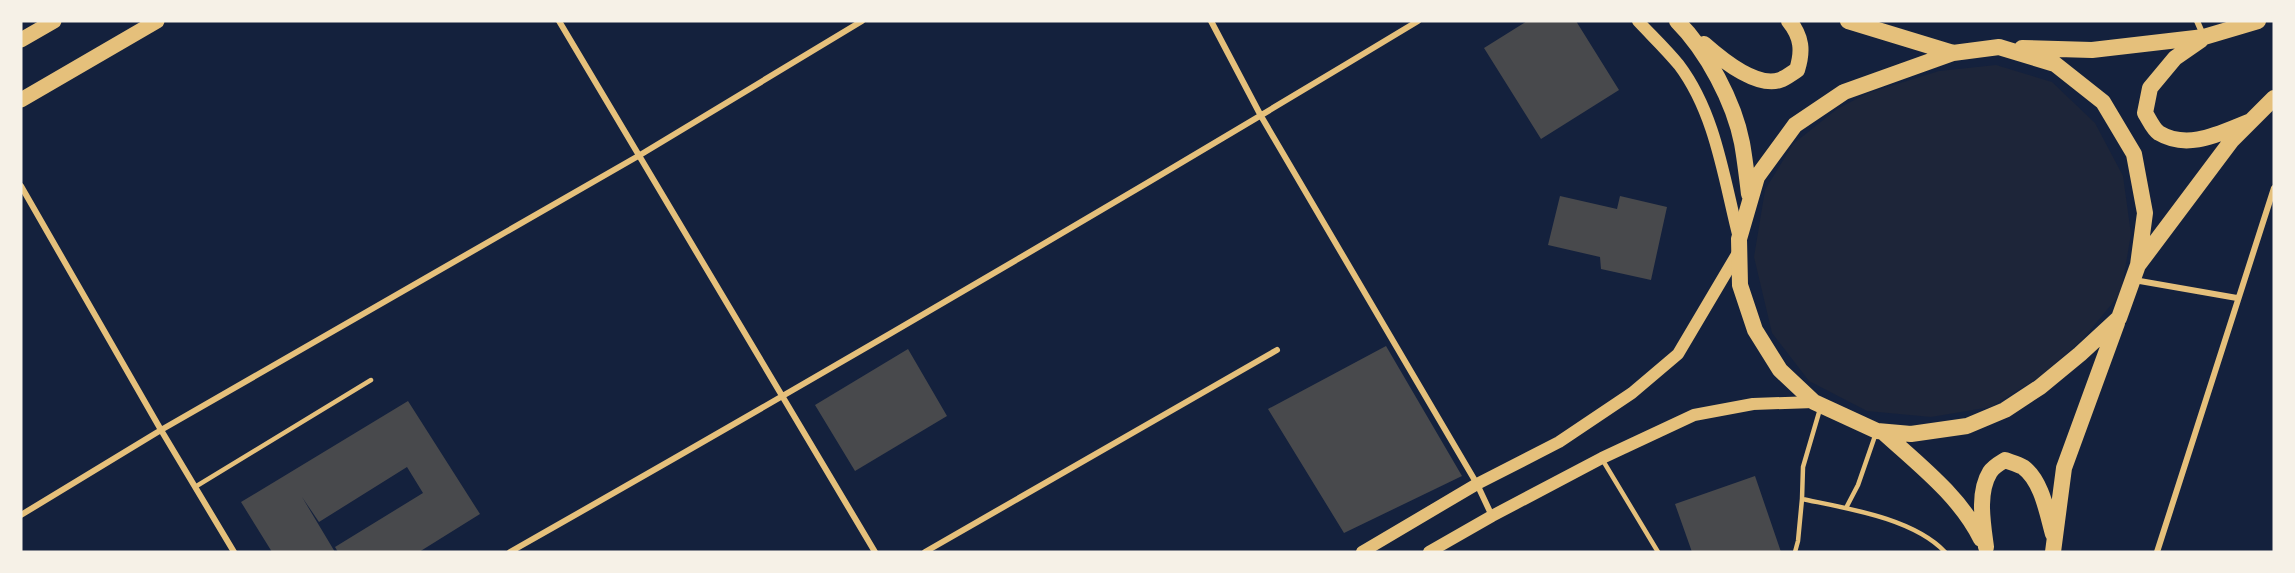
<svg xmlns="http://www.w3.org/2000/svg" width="2295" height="573" viewBox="0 0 2295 573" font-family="Quicksand,sans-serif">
<rect width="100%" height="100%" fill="#14213d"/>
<path fill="#1d2539" d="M 1996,65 L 2052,82 L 2095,123 L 2123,176 L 2131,234 L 2121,293 L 2082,340 L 2041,376 L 1991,407 L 1931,417 L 1867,411 L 1809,381 L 1772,333 L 1754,257 L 1765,190 L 1793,144 L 1837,109 L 1868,93 L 1939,71 Z"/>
<path fill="#48494c" d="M 1527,21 L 1576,21 L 1619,90 L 1541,139 L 1484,48 Z
M 1560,196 L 1617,209 L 1620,196 L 1667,207 L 1651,280 L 1601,269 L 1600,257 L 1548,245 Z
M 1386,346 L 1462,476 L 1344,533 L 1268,409 Z
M 908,349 L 947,416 L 855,471 L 815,405 Z
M 408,401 L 480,514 L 419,552 L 338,552 L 335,547 L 423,493 L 407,467 L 319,522 L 302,497 L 335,552 L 272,552 L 241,502 Z
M 1755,476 L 1781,552 L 1692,552 L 1675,504 Z"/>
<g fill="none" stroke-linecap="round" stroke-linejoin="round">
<path stroke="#e5c07b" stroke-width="4.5" d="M 1602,459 L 1658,552
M 195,487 L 371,380
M 1802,499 L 1803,467 L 1820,409
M 1846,508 L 1858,485 L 1876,433
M 1795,552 L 1798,541 L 1802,499 C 1845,508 1913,518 1945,552"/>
<path stroke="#e5c07b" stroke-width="6" d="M 559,21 L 875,552
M 1211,21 L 1261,116 L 1477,484 L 1492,516
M 2197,21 L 2204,37
M 21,186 L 161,430 L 234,552
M 2134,280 L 2237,298
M 21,515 L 161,430 L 640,155 L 862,21
M 510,552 C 815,379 1118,202 1418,21
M 925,552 L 1277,350
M 2157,552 L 2274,188"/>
<path stroke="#e5c07b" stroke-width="12" d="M 1638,21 C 1651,35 1666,49 1679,65 C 1716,114 1724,180 1739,238
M 1362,552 L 1477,484 L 1559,442 L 1632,393 L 1678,354 L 1739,251
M 1429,552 L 1492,516 L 1602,458 L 1694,415 L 1753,404 L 1814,402"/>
<path stroke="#e5c07b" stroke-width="15" d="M 21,40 L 54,21
M 21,100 L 157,21"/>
<path stroke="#e5c07b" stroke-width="16" d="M 1677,21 C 1707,51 1734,102 1742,143 C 1745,160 1747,177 1749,194
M 1848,21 L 1953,53
M 2201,40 L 2175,58 L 2150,88 L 2145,113 C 2149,119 2153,129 2159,133 C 2189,151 2222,132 2251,121
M 1704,44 C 1721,59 1756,88 1780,80 C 1786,78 1792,73 1797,70 C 1803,51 1802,37 1789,21
M 1999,47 L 2055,64 L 2103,102 L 2134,154 L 2145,213 L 2138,265 L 2119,318 L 2080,354 L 2040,387 L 2005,410 L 1967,426 L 1911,434 L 1877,431 L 1814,402 L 1780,370 L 1755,330 L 1740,285 L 1739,239 L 1757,177 L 1795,125 L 1844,92 L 1953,53 Z
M 2022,48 L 2092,50 L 2204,37 L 2258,21
M 2139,264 L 2232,140 L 2274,98
M 1883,432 C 1918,464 1960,496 1981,539
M 1986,547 C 1983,524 1977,493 1990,472 C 1993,467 2000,463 2005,460 C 2010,462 2018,464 2023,467 C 2042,481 2047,513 2053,534
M 2053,552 L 2064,468 L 2117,323"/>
</g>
<rect width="2295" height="573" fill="none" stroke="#f6f1e7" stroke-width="45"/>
</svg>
